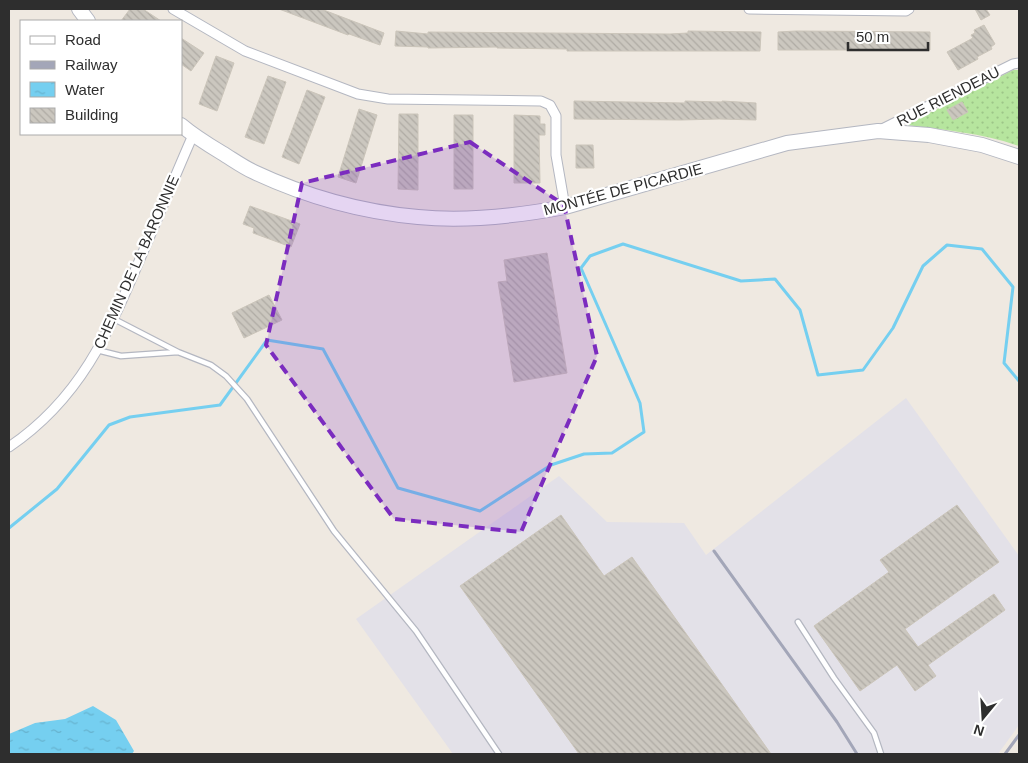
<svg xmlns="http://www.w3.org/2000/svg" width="1028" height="763" viewBox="0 0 1028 763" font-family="Helvetica,sans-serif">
<defs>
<pattern id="grass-dots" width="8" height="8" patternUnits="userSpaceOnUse" patternTransform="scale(1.25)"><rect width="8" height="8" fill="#b6e59e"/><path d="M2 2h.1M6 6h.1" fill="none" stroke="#9dc588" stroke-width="1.8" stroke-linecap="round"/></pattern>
<pattern id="water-ripples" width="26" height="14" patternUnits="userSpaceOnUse" patternTransform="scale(1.25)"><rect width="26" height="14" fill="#75cff0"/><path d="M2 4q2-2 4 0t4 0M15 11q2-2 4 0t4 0" fill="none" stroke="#66b2ce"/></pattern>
<pattern id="building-back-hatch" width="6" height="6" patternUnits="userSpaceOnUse" patternTransform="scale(1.25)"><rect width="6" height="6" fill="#cbc7bf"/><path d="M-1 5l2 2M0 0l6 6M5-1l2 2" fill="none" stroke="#afaba4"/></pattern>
</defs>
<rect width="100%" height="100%" fill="#efe9e1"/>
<path fill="#e3e1e8" d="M 906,398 L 1019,556 L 1019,725 L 998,754 L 453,754 L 356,619 L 559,476 L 607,522 L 684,523 L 706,555 Z"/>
<path fill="url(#grass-dots)" d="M 1013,70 L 1019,70 L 1019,146 C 982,133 944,130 906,125 Z"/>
<path fill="url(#water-ripples)" d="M 93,706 L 116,720 L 134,751 L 132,754 L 9,754 L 9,734 L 35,723 L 65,719 Z"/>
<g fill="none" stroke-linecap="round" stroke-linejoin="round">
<path stroke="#75cff0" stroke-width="3" d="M 9,528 L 57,489 L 109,425 L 130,417 L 220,405 L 267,340 L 323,349 L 398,488 L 480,511 L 551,465 L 584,454 L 612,453 L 644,432 L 640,403 L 581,268 L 590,256 L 623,244 L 741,281 L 775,279 L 800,310 L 818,375 L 863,370 L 893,328 L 923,266 L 947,245 L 982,249 L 1013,287 L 1004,363 L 1019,381"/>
</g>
<path fill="url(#building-back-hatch)" stroke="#cbc5ba" d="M 130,9 L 143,9 L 161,21 L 121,21 Z
M 279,9 L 321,9 L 384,33 L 380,45 L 349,34 L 348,35 Z
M 975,9 L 986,9 L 990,15 L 981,20 Z
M 984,25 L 995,44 L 991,47 L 992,49 L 977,57 L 978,59 L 958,70 L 947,52 L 973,38 L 971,35 L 975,33 L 974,30 Z
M 396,31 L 428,34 L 428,32 L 670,34 L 688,33 L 688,31 L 761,32 L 760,51 L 567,51 L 567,49 L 497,48 L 497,47 L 428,48 L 428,47 L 395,46 Z
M 796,31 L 930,32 L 930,50 L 778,50 L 778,32 Z
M 181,38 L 204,53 L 191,71 L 181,64 Z
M 216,56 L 234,63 L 217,111 L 199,104 Z
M 268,76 L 286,82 L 264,144 L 245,137 Z
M 307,90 L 325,97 L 299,164 L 282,157 Z
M 574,101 L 685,103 L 685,101 L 722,102 L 722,101 L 756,103 L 756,120 L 719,119 L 681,120 L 574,119 Z
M 962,102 L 968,112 L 953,120 L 947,110 Z
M 359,109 L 377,115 L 356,183 L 338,177 Z
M 399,114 L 418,114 L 418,190 L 398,189 Z
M 454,115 L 473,115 L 473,189 L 454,189 Z
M 514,115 L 540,116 L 540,124 L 545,124 L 545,135 L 539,135 L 540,183 L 514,183 Z
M 576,145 L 593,145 L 594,168 L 576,168 Z
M 250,206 L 300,224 L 291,247 L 253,233 L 254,228 L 243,224 Z
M 547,253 L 567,373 L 514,382 L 498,282 L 507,281 L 504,260 Z
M 269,295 L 282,320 L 244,338 L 232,313 Z
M 957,505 L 999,562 L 905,629 L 918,647 L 994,594 L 1005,610 L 928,665 L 936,676 L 915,691 L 897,665 L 860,691 L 814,626 L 889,572 L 880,560 Z
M 561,515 L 604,576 L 632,557 L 771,754 L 579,754 L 460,586 Z"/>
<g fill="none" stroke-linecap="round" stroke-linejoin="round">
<defs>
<path id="lane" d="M 97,350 L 121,356 L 178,352 L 114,319
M 178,352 L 211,365 L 226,376 L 247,399 L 334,531 L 416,631 L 499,754
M 798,622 L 834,678 L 874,733 L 881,754"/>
<path id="street" d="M 173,9 L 245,51 L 358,94 L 388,99 L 541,101 L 550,105 L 556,116 L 556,155 L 565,207
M 749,9 L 906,11 L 909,9
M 880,130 L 1013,64 L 1019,63
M 9,447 C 80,399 108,334 140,259 C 158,218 175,176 193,135"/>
<path id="secondary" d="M 79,9 L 88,21
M 181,125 C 194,136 207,144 222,153 C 232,159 243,167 254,172 C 305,196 363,212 418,217 C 467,222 517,216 565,207 L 787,143 L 878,131 L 929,135 L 982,145 L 1019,157"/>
</defs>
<use href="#lane" stroke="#b4b7c1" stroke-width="7"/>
<use href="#street" stroke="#b4b7c1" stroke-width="11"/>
<use href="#secondary" stroke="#b4b7c1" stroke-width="16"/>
<use href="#lane" stroke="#fff" stroke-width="4.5"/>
<use href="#street" stroke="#fff" stroke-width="9"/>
<use href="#secondary" stroke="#fff" stroke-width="14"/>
<path stroke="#a3a6b8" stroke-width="3" d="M 714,551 L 837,722 L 857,754
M 1005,754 L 1019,735"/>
</g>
<path fill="#7b2cbf" fill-opacity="0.2" stroke="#7b2cbf" stroke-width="4" stroke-dasharray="10 6" stroke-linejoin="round" d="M 470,142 L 564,205 L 597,356 L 521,532 L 394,519 L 266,345 L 302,183 Z"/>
<g text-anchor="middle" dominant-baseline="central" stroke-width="4.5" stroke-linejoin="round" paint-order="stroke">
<g font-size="15" fill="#2e2e2e" stroke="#fff">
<text transform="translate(948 96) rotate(-27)">RUE RIENDEAU</text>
<text transform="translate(623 189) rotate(-15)">MONTÉE DE PICARDIE</text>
<text transform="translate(136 262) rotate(-66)">CHEMIN DE LA BARONNIE</text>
</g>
</g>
<rect width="1028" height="763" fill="none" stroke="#2e2e2e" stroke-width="20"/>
<rect x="20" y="20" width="162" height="115" fill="#ffffff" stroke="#ababab"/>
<rect x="30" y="36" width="25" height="8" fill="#ffffff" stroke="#ababab"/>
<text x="65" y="45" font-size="15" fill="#2e2e2e">Road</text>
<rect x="30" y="61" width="25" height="8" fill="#a3a6b8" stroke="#ababab"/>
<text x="65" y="70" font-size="15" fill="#2e2e2e">Railway</text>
<rect x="30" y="82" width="25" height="15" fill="url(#water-ripples)" stroke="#ababab"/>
<text x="65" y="95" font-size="15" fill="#2e2e2e">Water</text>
<rect x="30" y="108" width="25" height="15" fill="url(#building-back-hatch)" stroke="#ababab"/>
<text x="65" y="120" font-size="15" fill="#2e2e2e">Building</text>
<g transform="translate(983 718) rotate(198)" stroke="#ffffff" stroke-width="4" paint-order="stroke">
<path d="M0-4L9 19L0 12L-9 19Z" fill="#2e2e2e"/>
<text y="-8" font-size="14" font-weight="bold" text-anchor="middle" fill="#2e2e2e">N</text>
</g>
<path d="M848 42v8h80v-8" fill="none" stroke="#2e2e2e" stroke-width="2.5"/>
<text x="856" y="42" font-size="15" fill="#2e2e2e" stroke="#ffffff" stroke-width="4" paint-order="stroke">50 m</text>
</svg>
